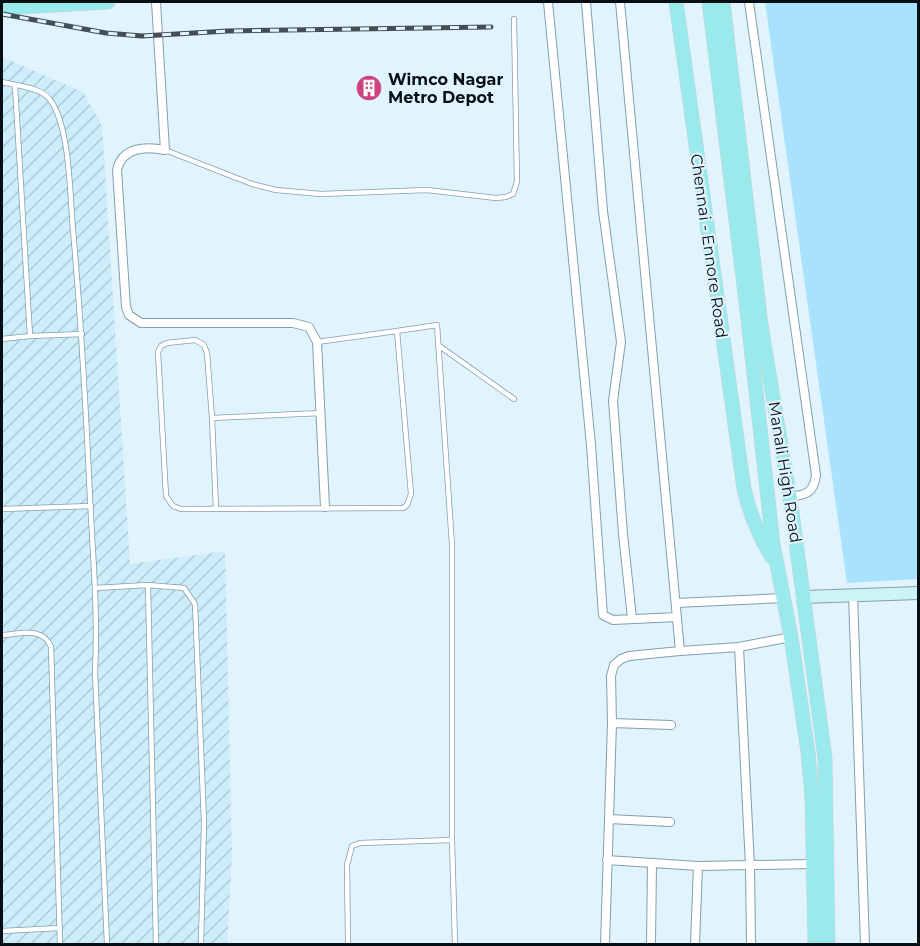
<svg xmlns="http://www.w3.org/2000/svg" width="920" height="946" viewBox="0 0 920 946" font-family="Montserrat,sans-serif">
<defs>
<pattern id="industrial-furrows" width="10" height="10" patternUnits="userSpaceOnUse" patternTransform="scale(1.5)"><rect width="10" height="10" fill="#ceedfb"/><path d="M-1 1l2-2M0 10L10 0M9 11l2-2" fill="none" stroke="#afcad6"/></pattern>
</defs>
<rect width="100%" height="100%" fill="#e1f3fc"/>
<path fill="url(#industrial-furrows)" d="M 2,57 L 83,92 L 102,126 L 130,564 L 225,551 L 232,856 L 227,944 L 2,944 Z"/>
<path fill="#a8e2fc" d="M 765,2 L 918,2 L 918,579 L 847,583 Z"/>
<g fill="none" stroke-linecap="round" stroke-linejoin="round">
<defs>
<path id="lane" d="M 2,82 C 17,86 42,87 51,101 C 70,128 70,197 73,230 C 81,320 86,409 90,499 C 93,556 98,614 95,672 L 107,944
M 15,86 L 30,336
M 165,150 L 252,184 L 276,190 L 321,194 L 427,190 L 496,198 L 506,197 L 513,194 L 517,182 L 514,19
M 397,331 L 437,325 L 452,545 L 452,840 L 455,944
M 2,339 L 30,336 L 82,334
M 438,345 L 514,399
M 212,418 L 207,353 L 204,345 L 195,340 L 167,343 L 161,346 L 158,352 L 166,496 L 173,506 L 181,509 L 403,508 L 407,505 L 411,494 L 397,331 L 317,342
M 2,509 L 91,506
M 216,509 L 212,418 L 322,413
M 148,585 L 156,944
M 95,588 L 148,585 L 184,588 L 195,604 L 204,822 L 201,944
M 2,635 C 20,634 43,626 51,647 L 60,944
M 2,931 L 60,928
M 348,944 L 347,865 L 352,846 L 360,843 L 452,840"/>
<path id="street" d="M 156,2 L 165,150 C 146,146 122,147 117,170 L 126,307 L 129,315 L 141,323 L 293,323 L 309,327 L 317,342 L 325,507
M 548,2 L 591,445 L 603,615 L 613,620 L 677,617
M 586,2 L 603,211 L 621,342 L 613,401 L 623,534 L 632,618
M 620,2 L 680,651
M 749,2 L 816,475 C 814,493 806,495 789,497
M 853,595 L 865,944
M 676,603 L 784,598
M 739,647 L 750,866 L 751,944
M 612,723 L 671,725
M 609,819 L 670,822
M 607,860 L 698,866 L 813,864
M 605,944 L 612,723 L 611,676 L 614,665 L 621,659 L 629,656 L 680,651 L 739,647 L 791,637
M 651,944 L 652,863
M 695,944 L 698,866"/>
<path id="secondary" d="M 804,597 L 918,593"/>
<path id="primary" d="M 676,2 L 744,489 C 750,513 759,538 773,558
M 709,2 L 746,302 L 773,544 L 791,637 L 808,752 L 812,797 L 815,944
M 723,2 L 761,325 L 791,505 L 825,758 L 828,944
M 2,8 L 108,2"/>
</defs>
<use href="#lane" stroke="#829fac" stroke-width="6"/>
<use href="#street" stroke="#829fac" stroke-width="10"/>
<use href="#secondary" stroke="#829fac" stroke-width="14"/>
<use href="#primary" stroke="#d2d4d5" stroke-width="15"/>
<use href="#lane" stroke="#fff" stroke-width="4.5"/>
<use href="#street" stroke="#fff" stroke-width="8"/>
<use href="#secondary" stroke="#ccf4f6" stroke-width="12"/>
<use href="#primary" stroke="#99e9ed" stroke-width="14"/>
<defs>
<path id="rail" d="M 2,14 L 106,33 L 142,36 L 228,31 L 491,27"/>
</defs>
<use href="#rail" stroke="#434f55" stroke-width="5"/>
<use href="#rail" stroke="#e1f3fc" stroke-width="3" stroke-dasharray="9" stroke-linecap="butt"/>
</g>
<defs>
<symbol id="building-disc" viewBox="-11 -11 22 22"><circle r="9.5" fill="#cc437d" stroke="#e1f3fc"/><path d="M-4-6H4V6H1V3H-1V6H-4ZM-2.5-4.3h1.7v1.8h-1.7ZM.8-4.3h1.7v1.8H.8ZM-2.5-1h1.7V.8h-1.7ZM.8-1h1.7V.8H.8Z" fill="#fff"/></symbol>
</defs>
<g fill-rule="evenodd">
<use href="#building-disc" x="354" y="73" width="30" height="30"/>
</g>
<g text-anchor="middle" dominant-baseline="central" stroke-width="4.5" stroke-linejoin="round" paint-order="stroke">
<g font-size="16" font-weight="bold" fill="#050f14" stroke="#e1f3fc" text-anchor="start">
<text x="388" y="79">Wimco Nagar<tspan x="388" dy="18">Metro Depot</tspan></text>
</g>
<g font-size="16" fill="#050f14" stroke="#e1f3fc">
<text transform="translate(709 246) rotate(82)">Chennai - Ennore Road</text>
<text transform="translate(785 472) rotate(81)">Manali High Road</text>
</g>
</g>
<rect width="920" height="946" fill="none" stroke="#050f14" stroke-width="6"/>
</svg>
